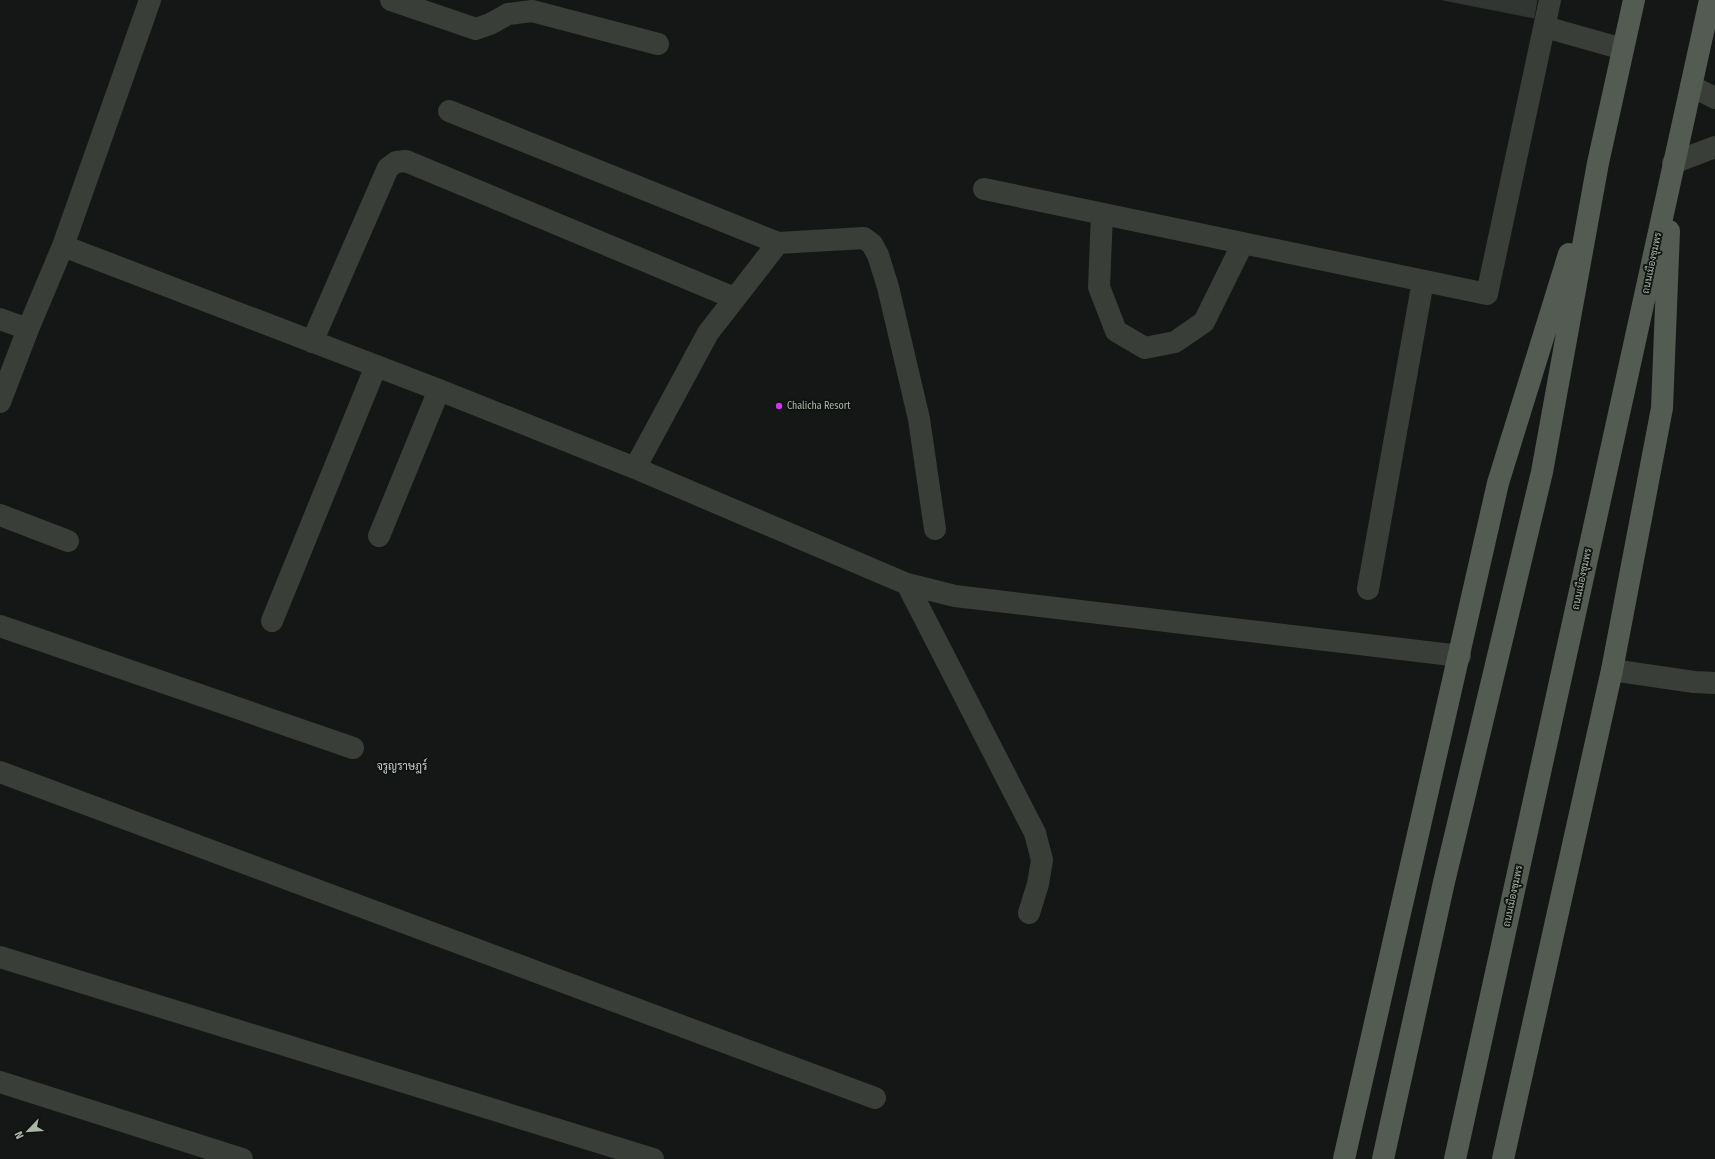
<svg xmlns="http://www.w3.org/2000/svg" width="1715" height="1159" viewBox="0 0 1715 1159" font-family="'Fira Sans Condensed',Sarabun,sans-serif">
<rect width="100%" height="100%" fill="#151716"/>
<path fill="#323633" stroke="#303330" d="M 1443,0 L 1537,0 L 1534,18 Z"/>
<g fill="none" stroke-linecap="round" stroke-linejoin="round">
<path stroke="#393e39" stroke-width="22" d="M 391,0 L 476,29 L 490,24 L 508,14 L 532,11 L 658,44
M 1545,27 L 1623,49
M 1691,86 L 1715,98
M 449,111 L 778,243 L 864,238 L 872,244 L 878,255 L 888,287 L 919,419 L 935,529
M 1673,163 L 1715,147
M 984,189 L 1487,294 L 1550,0
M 1102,214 L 1099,287 L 1116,331 L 1145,348 L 1175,342 L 1204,322 L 1243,243
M 63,246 L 439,390 L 635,468 L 907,584 L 955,596 L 1460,656
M 0,319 L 28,329
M 312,342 L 388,168 L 396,162 L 406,161 L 734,298
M 0,402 L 28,329 L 63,246 L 150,0
M 635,468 L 708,333 L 778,243
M 0,515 L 68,541
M 379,536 L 439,390
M 907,584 L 1035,833 L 1042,860 L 1038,884 L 1029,913
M 1368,589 L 1423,281
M 272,621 L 376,366
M 0,626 L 353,748
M 1612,670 L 1694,682 L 1715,683
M 0,772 L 875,1098
M 0,957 L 653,1159
M 0,1082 L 242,1159"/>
<path stroke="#535b53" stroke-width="22" d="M 1344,1159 L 1498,483 L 1569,254
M 1383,1159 L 1444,882 L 1542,472 L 1598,163 L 1634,0
M 1455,1159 L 1710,0
M 1503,1159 L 1612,670 L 1662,408 L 1669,231"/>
</g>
<circle fill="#ca37ed" stroke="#101211" stroke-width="1.5" cx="779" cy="406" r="4"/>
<g text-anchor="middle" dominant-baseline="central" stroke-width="3.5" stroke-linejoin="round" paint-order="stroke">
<g font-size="10" fill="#aab7a8" stroke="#101211">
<text transform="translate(1652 263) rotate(-78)">ถนนเมืองชุมพร</text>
<text transform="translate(1582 579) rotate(-78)">ถนนเมืองชุมพร</text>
<text transform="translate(1513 896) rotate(-78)">ถนนเมืองชุมพร</text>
</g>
<g font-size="10" fill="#aab7a8" stroke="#101211" text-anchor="start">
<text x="787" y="406">Chalicha Resort</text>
</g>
<g font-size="11" fill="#cad3c9" stroke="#101211">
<text x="402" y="766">จรูญราษฎร์</text>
</g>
</g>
<g transform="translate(28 1131) rotate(245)" stroke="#101211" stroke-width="3" paint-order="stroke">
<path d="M0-3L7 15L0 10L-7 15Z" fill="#aab7a8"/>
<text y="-6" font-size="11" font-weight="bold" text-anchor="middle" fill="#aab7a8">N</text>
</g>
</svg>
